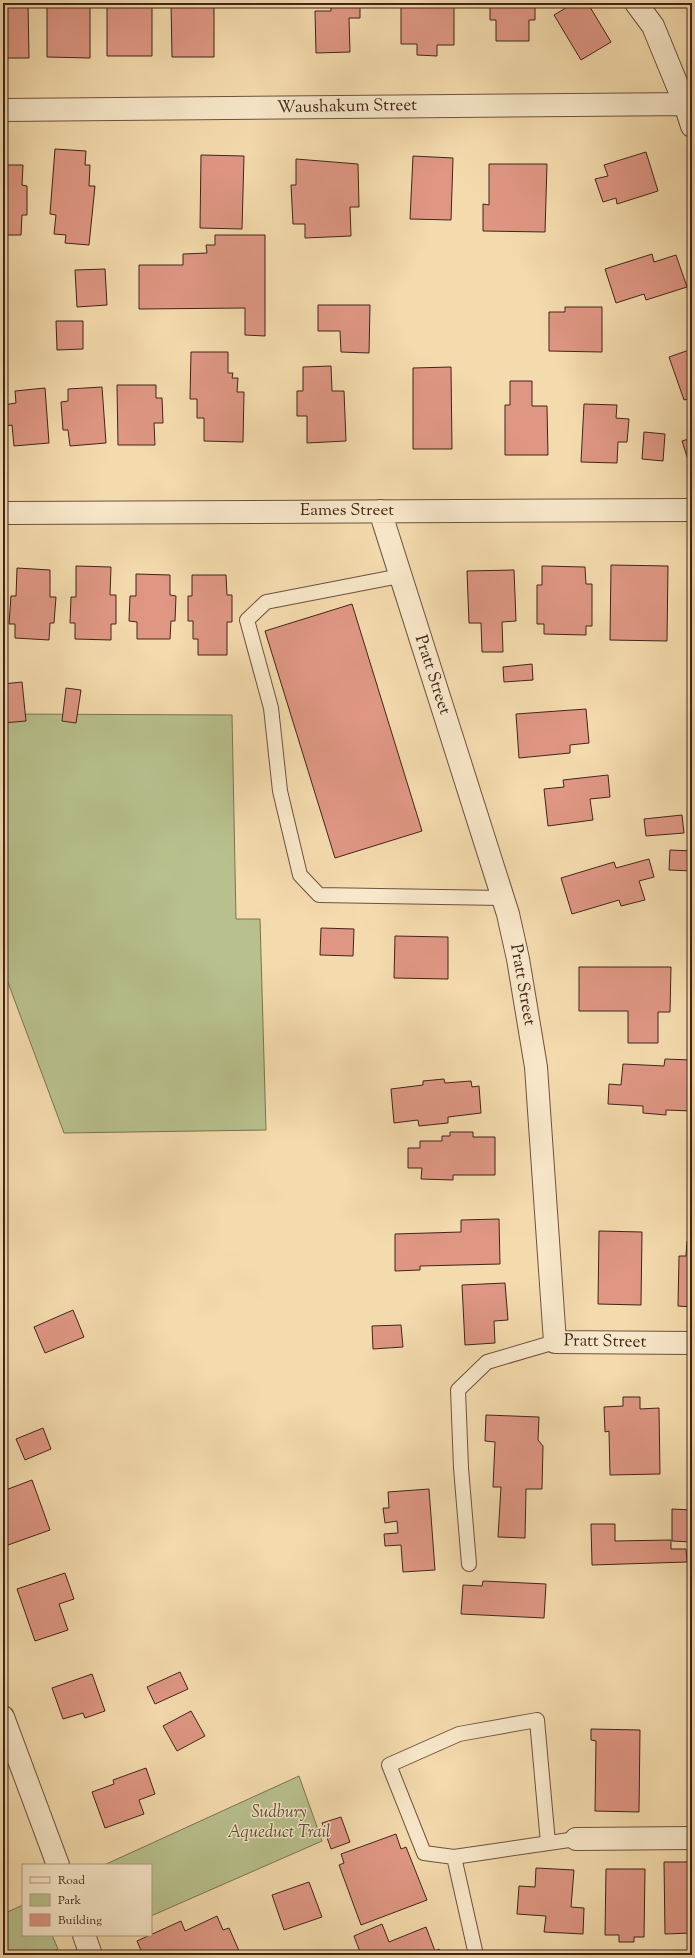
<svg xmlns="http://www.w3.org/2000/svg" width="695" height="1958" viewBox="0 0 695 1958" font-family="'Sorts Mill Goudy',serif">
<rect width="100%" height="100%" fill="#f4dbad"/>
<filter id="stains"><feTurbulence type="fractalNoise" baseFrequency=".005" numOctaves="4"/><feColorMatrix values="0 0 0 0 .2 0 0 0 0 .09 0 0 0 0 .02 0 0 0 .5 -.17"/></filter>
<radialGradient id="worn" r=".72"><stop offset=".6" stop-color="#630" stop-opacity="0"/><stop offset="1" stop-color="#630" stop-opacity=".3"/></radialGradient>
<path fill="#b8c18d" stroke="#7c7254" d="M 3,714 L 232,715 L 236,919 L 260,919 L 266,1130 L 64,1133 L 3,969 Z
M 299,1776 L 322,1841 L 151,1916 L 151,1865 L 104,1865 Z
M 23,1905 L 23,1935 L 52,1935 L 58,1949 L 45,1955 L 3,1955 L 3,1914 Z"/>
<path fill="#df9784" stroke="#41241a" d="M 3,3 L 28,3 L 29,58 L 3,58 Z
M 47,3 L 90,3 L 90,58 L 47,57 Z
M 107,3 L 152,3 L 152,56 L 107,56 Z
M 171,3 L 214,3 L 214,57 L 172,57 Z
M 331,3 L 360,3 L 360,18 L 349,18 L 350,52 L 316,53 L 315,11 L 331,11 Z
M 401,3 L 454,3 L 454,45 L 437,45 L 437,56 L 417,55 L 417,44 L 401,44 Z
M 490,3 L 535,3 L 535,20 L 529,20 L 529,41 L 496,41 L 496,20 L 490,20 Z
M 574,3 L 596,3 L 590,7 L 611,42 L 581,60 L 554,15 Z
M 55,149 L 86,151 L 85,165 L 90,165 L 89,186 L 95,186 L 89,245 L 65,243 L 66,235 L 54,234 L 56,215 L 50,214 Z
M 646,152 L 658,191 L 617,204 L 616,198 L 603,202 L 595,179 L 608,176 L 604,165 Z
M 201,155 L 244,156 L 242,229 L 200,228 Z
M 413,156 L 453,158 L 451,220 L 410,219 Z
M 296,159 L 358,164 L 359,207 L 350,207 L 351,236 L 305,238 L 305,224 L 293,224 L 291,185 L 296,185 Z
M 489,164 L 547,164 L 545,232 L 483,231 L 483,204 L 489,205 Z
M 3,165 L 23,165 L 22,185 L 27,186 L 27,215 L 22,215 L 21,235 L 3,235 Z
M 215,235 L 265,235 L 265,336 L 245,335 L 245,308 L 139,309 L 139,265 L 183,265 L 183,254 L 207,253 L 206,245 L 215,245 Z
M 652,254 L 654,262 L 676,255 L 687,287 L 646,300 L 644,294 L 616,303 L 605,269 Z
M 105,269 L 107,305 L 77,307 L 75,270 Z
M 318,305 L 370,305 L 369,353 L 341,352 L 340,331 L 318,331 Z
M 565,307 L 602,307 L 602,352 L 549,351 L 549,312 L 565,312 Z
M 56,321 L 83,321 L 83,349 L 57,350 Z
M 692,349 L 692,398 L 684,400 L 669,357 Z
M 191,352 L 228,352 L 228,373 L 233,373 L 232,378 L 238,378 L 237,392 L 244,392 L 243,442 L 204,441 L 204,418 L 197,418 L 197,399 L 190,399 Z
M 331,366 L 332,391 L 344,391 L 346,441 L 307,443 L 307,416 L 297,416 L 297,391 L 303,391 L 303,367 Z
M 451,367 L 452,449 L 413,449 L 413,368 Z
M 510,381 L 532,381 L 532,406 L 547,406 L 548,455 L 505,455 L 505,405 L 510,405 Z
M 117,385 L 156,385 L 156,398 L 162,398 L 163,423 L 154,423 L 155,445 L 118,445 Z
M 102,387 L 106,443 L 70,446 L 68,430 L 63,430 L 61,402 L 68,401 L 68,389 Z
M 45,388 L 49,443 L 14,446 L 12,425 L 6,426 L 4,405 L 16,403 L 15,391 Z
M 584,404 L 617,405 L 616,418 L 629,419 L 627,442 L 618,442 L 617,463 L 581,462 Z
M 644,432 L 665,434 L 663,461 L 642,459 Z
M 692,438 L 692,465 L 690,466 L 682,441 Z
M 611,565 L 668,566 L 667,641 L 610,640 Z
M 76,566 L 111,567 L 110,595 L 116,595 L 116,624 L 111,624 L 111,640 L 75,639 L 75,623 L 70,623 L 71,597 L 76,597 Z
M 542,566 L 585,567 L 586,584 L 592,584 L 592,626 L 586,626 L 586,635 L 544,634 L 544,624 L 537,624 L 537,585 L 542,585 Z
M 17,568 L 50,570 L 50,597 L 56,597 L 54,623 L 50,623 L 49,640 L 15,638 L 15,624 L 9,624 L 11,596 L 16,596 Z
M 514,570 L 516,621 L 502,622 L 503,652 L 482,652 L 481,623 L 469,623 L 467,571 Z
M 136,574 L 170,575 L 170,595 L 176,596 L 175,621 L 171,621 L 170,639 L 137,639 L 137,622 L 129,621 L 130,596 L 136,596 Z
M 192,575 L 226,575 L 227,595 L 232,595 L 232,622 L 227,622 L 227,655 L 198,655 L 198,639 L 193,639 L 193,621 L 188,621 L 188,596 L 192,596 Z
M 352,604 L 422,831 L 335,858 L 265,631 Z
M 532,664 L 533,680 L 504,682 L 503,667 Z
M 22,682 L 26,721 L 3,723 L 3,684 Z
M 66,688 L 81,690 L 76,723 L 62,721 Z
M 586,709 L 589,743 L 570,745 L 570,753 L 519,758 L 516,714 Z
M 608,775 L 610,797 L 590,799 L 593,820 L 548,826 L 544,789 L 564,787 L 563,780 Z
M 682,815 L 684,833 L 646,836 L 644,819 Z
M 670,850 L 692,851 L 692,871 L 669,870 Z
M 649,859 L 654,877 L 639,881 L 645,900 L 621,906 L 619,900 L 572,914 L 561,878 L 614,862 L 616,868 Z
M 321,928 L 354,929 L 353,956 L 320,955 Z
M 395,936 L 448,937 L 448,979 L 394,978 Z
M 579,967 L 671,967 L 670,1012 L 658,1012 L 658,1043 L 628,1043 L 628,1011 L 579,1011 Z
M 665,1059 L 692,1060 L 690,1092 L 692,1092 L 692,1111 L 666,1110 L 666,1115 L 643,1113 L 643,1106 L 608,1104 L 609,1084 L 621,1085 L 623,1064 L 664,1066 Z
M 444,1079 L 445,1083 L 471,1081 L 472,1087 L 479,1086 L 481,1113 L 448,1117 L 448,1123 L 419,1126 L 418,1120 L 394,1123 L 391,1089 L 423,1085 L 423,1081 Z
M 450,1132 L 473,1132 L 473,1137 L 495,1137 L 495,1175 L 453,1175 L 453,1180 L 421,1179 L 422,1168 L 408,1168 L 408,1148 L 420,1148 L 420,1141 L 442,1141 L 442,1136 L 450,1136 Z
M 499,1219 L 500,1264 L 420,1266 L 420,1270 L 395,1271 L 395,1234 L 461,1232 L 461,1220 Z
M 599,1231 L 642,1232 L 641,1305 L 598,1304 Z
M 687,1241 L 692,1241 L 692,1307 L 678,1306 L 679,1256 L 686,1256 Z
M 505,1283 L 508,1320 L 494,1321 L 495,1343 L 465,1345 L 462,1285 Z
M 73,1310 L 84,1337 L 45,1353 L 34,1327 Z
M 401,1325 L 403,1347 L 373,1349 L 372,1326 Z
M 690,1393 L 692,1393 L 692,1451 L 690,1451 Z
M 623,1397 L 640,1397 L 640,1409 L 659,1408 L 660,1474 L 610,1475 L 609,1431 L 605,1432 L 604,1407 L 623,1406 Z
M 486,1415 L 539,1417 L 538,1440 L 543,1446 L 542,1489 L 526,1489 L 525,1538 L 498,1537 L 501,1487 L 493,1487 L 495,1442 L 485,1441 Z
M 43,1428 L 51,1449 L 25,1460 L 16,1439 Z
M 32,1480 L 50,1530 L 8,1545 L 3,1532 L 3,1491 Z
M 429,1489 L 435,1570 L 403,1572 L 401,1545 L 385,1546 L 384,1534 L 398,1533 L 397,1521 L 385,1523 L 383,1508 L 389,1508 L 388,1492 Z
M 672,1509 L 692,1510 L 692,1542 L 672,1541 Z
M 591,1524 L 615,1524 L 615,1541 L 671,1540 L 671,1549 L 686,1549 L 687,1562 L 592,1565 Z
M 65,1573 L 74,1599 L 59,1604 L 68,1630 L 35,1641 L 17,1589 Z
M 483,1581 L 546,1584 L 544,1618 L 461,1614 L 463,1585 L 482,1586 Z
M 180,1672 L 188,1689 L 155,1704 L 147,1687 Z
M 92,1674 L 105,1711 L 85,1718 L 83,1713 L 63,1719 L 52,1688 Z
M 191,1711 L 205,1736 L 177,1751 L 163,1726 Z
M 591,1729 L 640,1730 L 639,1812 L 595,1811 L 596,1741 L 591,1740 Z
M 146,1768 L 155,1794 L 139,1800 L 144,1814 L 105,1828 L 92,1792 L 114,1784 L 113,1780 Z
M 341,1817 L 350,1842 L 331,1849 L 322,1823 Z
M 396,1834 L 401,1849 L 406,1847 L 427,1900 L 361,1925 L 339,1865 L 344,1863 L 341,1854 Z
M 664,1862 L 692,1862 L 692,1933 L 665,1934 Z
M 536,1868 L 574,1870 L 571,1907 L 584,1908 L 583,1934 L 544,1932 L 546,1916 L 517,1914 L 519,1886 L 535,1887 Z
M 606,1869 L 645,1869 L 644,1937 L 634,1937 L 634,1942 L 619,1942 L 619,1935 L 605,1935 Z
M 309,1882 L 322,1917 L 284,1930 L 272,1895 Z
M 217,1916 L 223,1930 L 229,1928 L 240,1953 L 236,1955 L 143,1955 L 137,1941 L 181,1921 L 185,1931 Z
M 382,1924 L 389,1942 L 426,1927 L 435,1951 L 439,1949 L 442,1955 L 368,1955 L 366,1950 L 360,1952 L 354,1936 Z"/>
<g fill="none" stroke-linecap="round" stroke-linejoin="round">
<defs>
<path id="service" d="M 400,576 L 266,602 L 247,620 L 271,708 L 280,791 L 300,875 L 319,895 L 502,898
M 469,1564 L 461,1468 L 458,1390 L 487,1362 L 555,1342
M 454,1857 L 424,1853 L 389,1765 L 459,1734 L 537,1720 L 548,1843
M 476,1955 L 454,1857 L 576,1839"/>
<path id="minor" d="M 636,3 L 653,26 L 685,104 L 692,126
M 3,110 L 692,104
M 380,511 L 508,914 L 518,959 L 536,1067 L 555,1342 L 692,1343
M 3,513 L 692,510
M 3,1717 L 58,1865
M 576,1839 L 692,1838
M 84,1935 L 91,1955"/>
</defs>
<use href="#service" stroke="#6e523f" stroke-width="16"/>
<use href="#minor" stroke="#6e523f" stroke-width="24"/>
<use href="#service" stroke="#f8e8ca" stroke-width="14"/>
<use href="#minor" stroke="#f8e8ca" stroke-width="22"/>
</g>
<g text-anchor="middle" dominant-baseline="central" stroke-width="3" stroke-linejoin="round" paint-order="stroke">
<g font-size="17" fill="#41241a" stroke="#f8e8ca">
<text transform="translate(347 107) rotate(-1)">Waushakum Street</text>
<text x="347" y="511">Eames Street</text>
<text transform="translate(432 675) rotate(72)">Pratt Street</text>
<text transform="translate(522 985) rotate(80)">Pratt Street</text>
<text transform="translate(605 1342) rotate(1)">Pratt Street</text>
</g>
<g font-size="17" font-style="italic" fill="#5f4b37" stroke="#f8e8ca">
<text x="279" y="1813">Sudbury<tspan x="279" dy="20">Aqueduct Trail</tspan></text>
</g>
</g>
<rect width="695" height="1958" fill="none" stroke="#f4dbad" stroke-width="16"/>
<rect x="4" y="4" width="687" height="1950" fill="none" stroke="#41241a" stroke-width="2"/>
<rect x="8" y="8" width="679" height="1942" fill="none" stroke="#41241a"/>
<rect x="22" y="1864" width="130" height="72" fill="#f8e8ca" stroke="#af9a84"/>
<rect x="30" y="1877" width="20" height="6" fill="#f8e8ca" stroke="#af9a84"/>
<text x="58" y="1884" font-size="12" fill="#41241a">Road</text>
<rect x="30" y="1894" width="20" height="12" fill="#b8c18d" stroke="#af9a84"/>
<text x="58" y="1904" font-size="12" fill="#41241a">Park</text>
<rect x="30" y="1914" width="20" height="12" fill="#df9784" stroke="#af9a84"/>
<text x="58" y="1924" font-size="12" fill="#41241a">Building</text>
<rect width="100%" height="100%" filter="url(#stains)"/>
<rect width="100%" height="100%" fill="url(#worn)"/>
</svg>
